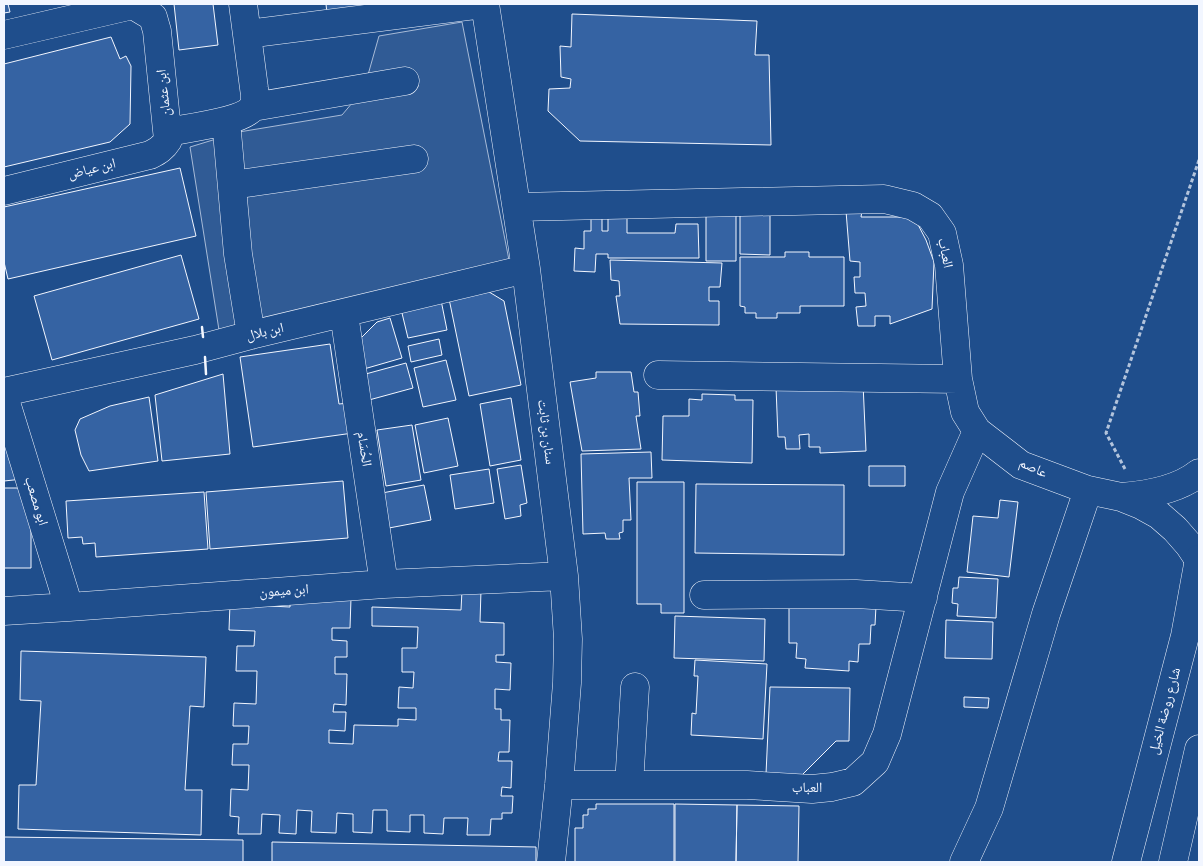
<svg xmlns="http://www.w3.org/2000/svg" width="1203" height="866" viewBox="0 0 1203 866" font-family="'Alegreya Sans','Noto Naskh Arabic',sans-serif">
<rect width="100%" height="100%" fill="#1f4e8c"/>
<path fill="#305b95" stroke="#a8bbd7" d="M 462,22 L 509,260 L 219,330 L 190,147 L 239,132 L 342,115 L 364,89 L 379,36 Z"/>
<path fill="#3563a3" stroke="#f2f6ff" d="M 4,4 L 8,4 L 10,12 L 4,13 Z
M 174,4 L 213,4 L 218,45 L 179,50 Z
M 326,4 L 409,4 L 327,14 Z
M 572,14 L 757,21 L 755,55 L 769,55 L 771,145 L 580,141 L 548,111 L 549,89 L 570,88 L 571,79 L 561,77 L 560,46 L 571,47 Z
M 111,37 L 120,59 L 126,56 L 131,66 L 130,124 L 110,142 L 4,167 L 4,64 Z
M 180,168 L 196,236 L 8,279 L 4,262 L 4,207 Z
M 591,210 L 602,211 L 602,231 L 608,231 L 608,214 L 627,214 L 627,233 L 675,233 L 676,224 L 698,224 L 699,258 L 608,258 L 608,254 L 596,254 L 595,272 L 574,271 L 575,248 L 584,249 L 584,231 L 591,231 Z
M 846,211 L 862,211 L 861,217 L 914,217 L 926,240 L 934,262 L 932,309 L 890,324 L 890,316 L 875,316 L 875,326 L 858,326 L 856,307 L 866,306 L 865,293 L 855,293 L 854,277 L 860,277 L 860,262 L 850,261 Z
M 736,213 L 736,261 L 706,261 L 706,214 Z
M 740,214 L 770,214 L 770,255 L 740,254 Z
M 785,252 L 809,252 L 809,257 L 844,257 L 844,306 L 800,306 L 800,313 L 777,313 L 777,318 L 756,318 L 756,313 L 745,313 L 745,307 L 740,306 L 740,257 L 785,257 Z
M 181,255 L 199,319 L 52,360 L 34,296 Z
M 610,260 L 722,263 L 720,287 L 709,287 L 709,301 L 719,301 L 719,325 L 620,324 L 616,296 L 620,296 L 619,281 L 611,280 Z
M 476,284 L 504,301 L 521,385 L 469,396 L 447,289 Z
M 441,300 L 447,330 L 408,338 L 401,309 Z
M 390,318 L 402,358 L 357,371 L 351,348 L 377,322 Z
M 439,339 L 442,355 L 411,362 L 408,346 Z
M 330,344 L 339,404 L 349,403 L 353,433 L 253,447 L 240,357 Z
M 446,360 L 456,400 L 423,407 L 414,368 Z
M 406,363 L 413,388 L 369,400 L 362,375 Z
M 596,372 L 631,372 L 634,392 L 638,392 L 640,416 L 636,416 L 641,449 L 582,451 L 570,382 L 596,378 Z
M 223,374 L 230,454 L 162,461 L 155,395 Z
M 863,383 L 866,451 L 820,453 L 820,447 L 809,447 L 809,434 L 799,435 L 800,449 L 786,449 L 785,437 L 778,437 L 776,387 Z
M 702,394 L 735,395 L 735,400 L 753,400 L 752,463 L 662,460 L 663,416 L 689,416 L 689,399 L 702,400 Z
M 149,397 L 158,461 L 89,471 L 81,455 L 75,430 L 80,419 L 110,406 Z
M 511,398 L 521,460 L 490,466 L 480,404 Z
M 448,418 L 458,466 L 424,473 L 415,425 Z
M 412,425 L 421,480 L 386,486 L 377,430 Z
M 4,442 L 22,460 L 23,479 L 4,481 Z
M 651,452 L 652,478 L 629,478 L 631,520 L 623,520 L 623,532 L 619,533 L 620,539 L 606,539 L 605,533 L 583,534 L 581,454 Z
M 521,465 L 527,503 L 520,505 L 521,516 L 505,519 L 497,469 Z
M 869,466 L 905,466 L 905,486 L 869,486 Z
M 489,469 L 494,503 L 455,509 L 450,475 Z
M 343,481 L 348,538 L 210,549 L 206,492 Z
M 637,482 L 684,482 L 684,613 L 661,613 L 661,604 L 637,604 Z
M 696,484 L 844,485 L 844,555 L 695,553 Z
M 424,485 L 431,520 L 389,528 L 382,493 Z
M 4,488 L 31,488 L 31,568 L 4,568 Z
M 204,492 L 208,549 L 96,557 L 95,543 L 83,544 L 82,537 L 68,538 L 66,501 Z
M 1000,500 L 1018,502 L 1009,577 L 967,572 L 973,516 L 998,518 Z
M 959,577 L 998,579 L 996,618 L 957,616 L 958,604 L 952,603 L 953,588 L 958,588 Z
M 462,590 L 481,590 L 480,622 L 504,623 L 504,655 L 496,655 L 496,662 L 511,663 L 510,690 L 495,689 L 495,709 L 501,709 L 501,720 L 510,720 L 509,752 L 499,752 L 498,761 L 512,761 L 511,788 L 502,787 L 501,796 L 513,796 L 512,813 L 502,813 L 502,819 L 491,819 L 490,835 L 467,835 L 468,818 L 444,818 L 443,834 L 424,833 L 424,815 L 410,815 L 410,832 L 387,831 L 387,810 L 373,810 L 372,833 L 353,832 L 353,814 L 337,813 L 336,833 L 311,832 L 312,811 L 297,810 L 296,834 L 279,833 L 280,815 L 262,814 L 261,834 L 238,834 L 239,817 L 230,816 L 231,789 L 248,790 L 249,765 L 232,765 L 233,744 L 248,744 L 249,726 L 233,726 L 234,703 L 256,704 L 257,671 L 236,671 L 237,646 L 254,646 L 255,631 L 229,630 L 230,604 L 290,607 L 290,596 L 351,598 L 350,628 L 332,628 L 332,640 L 347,641 L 347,657 L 335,657 L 335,674 L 347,674 L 346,705 L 334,704 L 333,712 L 346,712 L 345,731 L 329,730 L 329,743 L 353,744 L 354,725 L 398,726 L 398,719 L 416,720 L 416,708 L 398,708 L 399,687 L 413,688 L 414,672 L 402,672 L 402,648 L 417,648 L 418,627 L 372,626 L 372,607 L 461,610 Z
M 789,604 L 876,606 L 875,625 L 871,625 L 870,644 L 859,644 L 858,662 L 849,661 L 849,671 L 805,668 L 806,659 L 796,658 L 797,643 L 789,643 Z
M 675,616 L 765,619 L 764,661 L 674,658 Z
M 946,620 L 993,622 L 992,659 L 945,658 Z
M 21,651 L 206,657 L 204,707 L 190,706 L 185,790 L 202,790 L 201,835 L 18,829 L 19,785 L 36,785 L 41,701 L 20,700 Z
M 695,660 L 767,664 L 763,739 L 691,735 L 692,713 L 696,714 L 698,676 L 694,676 Z
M 770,687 L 850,688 L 849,741 L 836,741 L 802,775 L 766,774 Z
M 964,697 L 989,698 L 988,708 L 964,707 Z
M 596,804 L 674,804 L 674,862 L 575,862 L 575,828 L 583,828 L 583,815 L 588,815 L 588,809 L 596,809 Z
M 675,804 L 737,805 L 736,862 L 675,862 Z
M 737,805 L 799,806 L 798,862 L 736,862 Z
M 4,837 L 243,840 L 243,862 L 4,862 Z
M 272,842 L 536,847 L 536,862 L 272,862 Z"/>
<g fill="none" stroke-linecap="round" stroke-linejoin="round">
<defs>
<path id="minor" d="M 485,4 L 526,269 L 564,576 L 568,639 L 567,683 L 559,785 L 551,862
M 247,34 L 483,4
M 4,35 L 133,5 L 153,17 L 157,31 L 168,140 C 163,148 158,151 150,155 L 4,191
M 253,107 L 405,81
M 226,121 L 238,254 L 251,335
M 168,132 C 186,128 243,122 253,107 C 256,101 255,94 254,88 L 243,4
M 232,185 L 414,159
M 517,207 L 884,199 L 913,206 L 930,216 L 942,233 L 949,265 L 958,379 L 965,412 L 977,431 L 1021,465 L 1088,490 L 1121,497 L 1141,505 L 1159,515 L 1175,529 L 1189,545 L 1199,560
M 344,314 L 384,584
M 658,375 L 958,379
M 4,392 L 195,350 L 251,335 L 526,269
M 4,396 L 69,607
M 1121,497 C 1148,495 1178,490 1199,473
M 704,595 L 856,594 L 923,598
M 4,611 L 69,607 L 384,584 L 564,576
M 559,785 L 747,785 L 812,789 L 832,787 L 853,782 L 875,762 L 887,734 L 950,492 L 977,431
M 629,785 L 635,687
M 964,862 L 989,808 L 1046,614 L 1088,490"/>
<path id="major" d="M 1126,862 L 1185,636 L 1199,559
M 1173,862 L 1199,749"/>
</defs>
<use href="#minor" stroke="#f2f6ff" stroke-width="29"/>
<use href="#major" stroke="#f2f6ff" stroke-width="29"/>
<path stroke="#b3c4dc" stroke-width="3" stroke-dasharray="4 2.5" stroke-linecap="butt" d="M 1125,469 L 1106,433 L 1199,160"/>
<use href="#minor" stroke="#1f4e8c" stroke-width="28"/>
<use href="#major" stroke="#1f4e8c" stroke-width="28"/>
<path stroke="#f2f6ff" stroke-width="2.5" d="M 202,327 L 203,337
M 205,357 L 206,374"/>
</g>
<g text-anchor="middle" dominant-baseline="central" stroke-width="4" stroke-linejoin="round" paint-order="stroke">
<g font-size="14" fill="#f2f6ff" stroke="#1f4e8c">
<text transform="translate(164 93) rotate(-96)">ابن عثمان</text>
<text transform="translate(92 169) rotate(-14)">ابن عياض</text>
<text transform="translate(945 253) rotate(78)">العباب</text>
<text transform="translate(265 332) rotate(-13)">ابن بلال</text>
<text transform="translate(546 432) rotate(83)">سنان بن ثابت</text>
<text transform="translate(364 449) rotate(81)">الحُسَام</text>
<text transform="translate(1033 468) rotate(24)">عاصم</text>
<text transform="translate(36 501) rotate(73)">ابو مصعب</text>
<text transform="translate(284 591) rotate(-4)">ابن ميمون</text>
<text transform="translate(1165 711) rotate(-75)">شارع روضة الخيل</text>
<text x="807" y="788">العباب</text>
</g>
</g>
<rect width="1203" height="866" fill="none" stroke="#f2f6ff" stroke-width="10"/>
</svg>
